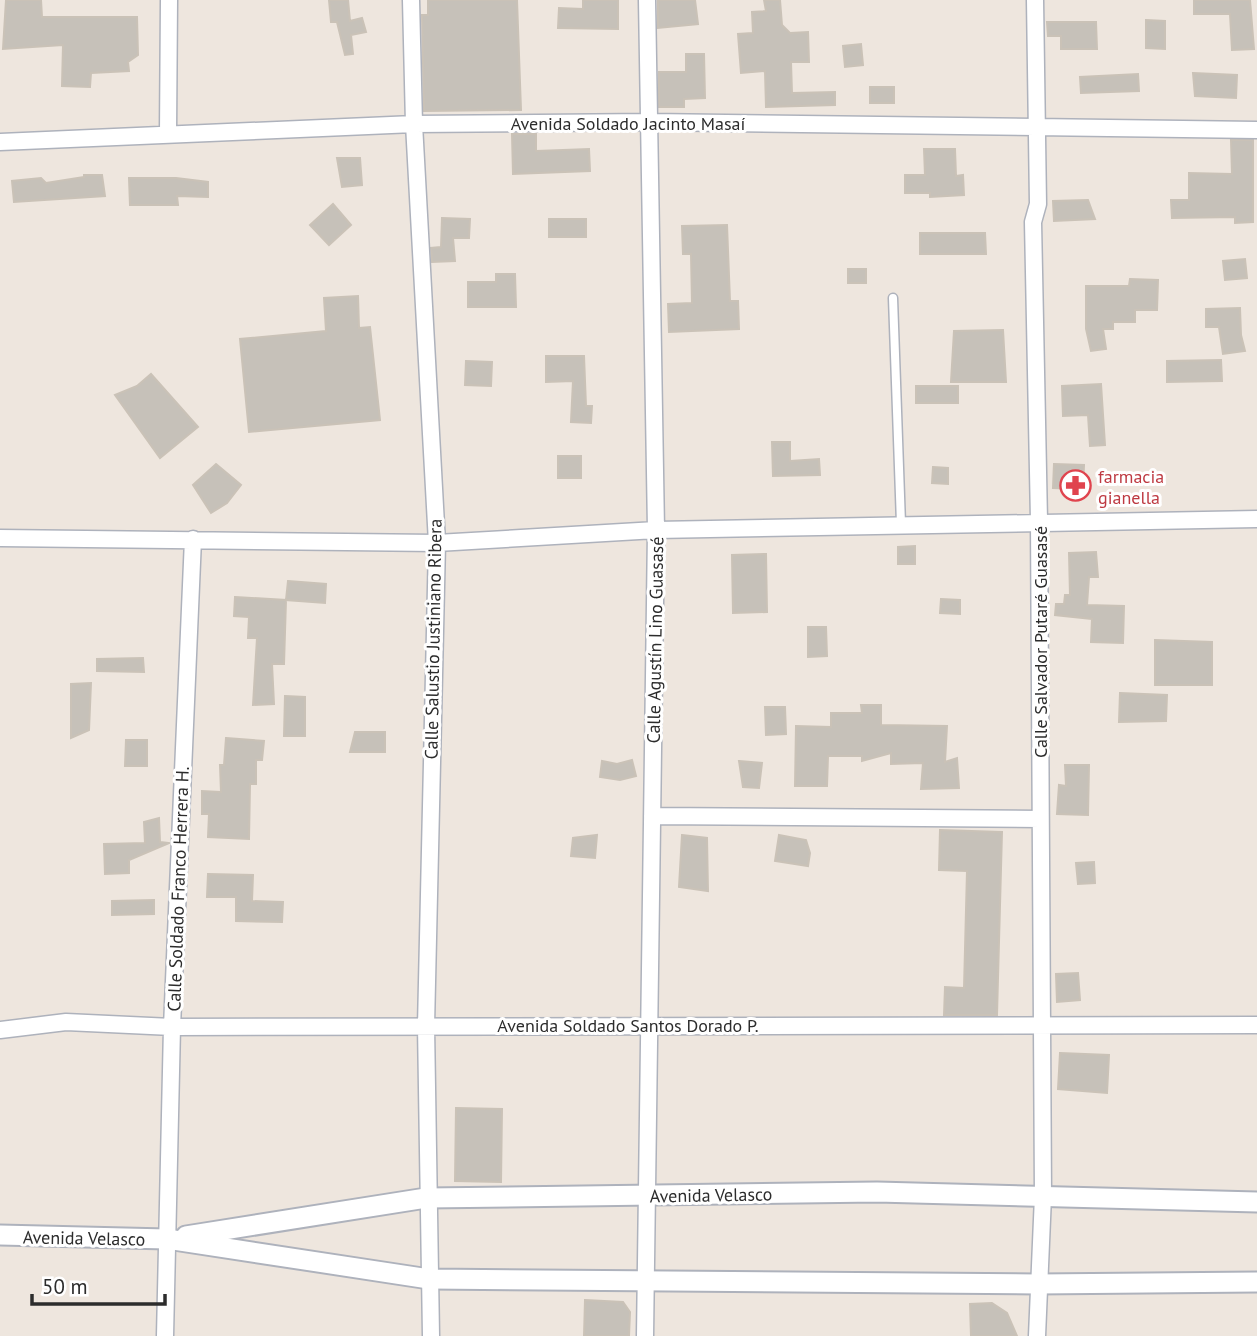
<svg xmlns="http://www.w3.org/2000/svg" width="1257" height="1336" viewBox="0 0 1257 1336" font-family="'PT Sans',sans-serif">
<rect width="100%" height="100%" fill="#eee6de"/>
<path fill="#c6c1b9" stroke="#cac2b7" stroke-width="2" d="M 6,0 L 41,0 L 42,17 L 137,17 L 138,55 L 128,62 L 129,71 L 91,73 L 90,87 L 62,86 L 63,45 L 3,49 Z
M 329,0 L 348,0 L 350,21 L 362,18 L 366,32 L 351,35 L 353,54 L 345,55 L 337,22 L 331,22 Z
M 428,0 L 517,0 L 521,110 L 424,111 L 422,15 L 428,15 Z
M 583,0 L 618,0 L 618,29 L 558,28 L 559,8 L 583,9 Z
M 658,0 L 695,0 L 698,24 L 658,28 Z
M 764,0 L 780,0 L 782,25 L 790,33 L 808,32 L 809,62 L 791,62 L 792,93 L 835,92 L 835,105 L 766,107 L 765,71 L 741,73 L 738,34 L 753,33 L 752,12 L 766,11 Z
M 1194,0 L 1250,0 L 1254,49 L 1232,50 L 1230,14 L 1194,14 Z
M 1146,20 L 1165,21 L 1165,49 L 1146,48 Z
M 1047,22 L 1096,22 L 1097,49 L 1061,49 L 1061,36 L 1048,36 Z
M 861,44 L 863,65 L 845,67 L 843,46 Z
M 686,54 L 704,54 L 705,98 L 684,99 L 684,107 L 659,107 L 659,72 L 686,72 Z
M 1193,73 L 1237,75 L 1236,98 L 1195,96 Z
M 1138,74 L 1139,91 L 1081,93 L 1080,77 Z
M 870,87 L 894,87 L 894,103 L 870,103 Z
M 512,134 L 536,134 L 536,151 L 589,149 L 590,171 L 513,174 Z
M 1231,140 L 1253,140 L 1253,222 L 1235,223 L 1235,217 L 1172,218 L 1171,200 L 1189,200 L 1189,173 L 1232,174 Z
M 924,149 L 955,149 L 956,176 L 963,175 L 964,195 L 930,197 L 930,193 L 905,193 L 905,175 L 925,175 Z
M 337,158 L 360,158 L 362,185 L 342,187 Z
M 84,175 L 102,175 L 105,196 L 14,202 L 12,181 L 41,178 L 46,183 L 84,177 Z
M 129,178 L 176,178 L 208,182 L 208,197 L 177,196 L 178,205 L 130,205 Z
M 1088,200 L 1095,219 L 1054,221 L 1053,201 Z
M 333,204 L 351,225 L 329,245 L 310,225 Z
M 442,218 L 470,219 L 469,238 L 453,238 L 455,261 L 432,262 L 431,248 L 441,247 Z
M 549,219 L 586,219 L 586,237 L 549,237 Z
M 727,225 L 730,301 L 738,301 L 739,329 L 669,332 L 668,304 L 692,303 L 691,254 L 683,254 L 682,226 Z
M 920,233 L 985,233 L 986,254 L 920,254 Z
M 1245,259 L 1247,278 L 1225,280 L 1223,261 Z
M 848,269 L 866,269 L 866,283 L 848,283 Z
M 496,274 L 515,274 L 516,307 L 468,307 L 468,282 L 496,282 Z
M 1130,279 L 1158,280 L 1157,310 L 1135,310 L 1135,322 L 1113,322 L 1113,329 L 1103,329 L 1106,349 L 1091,351 L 1086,329 L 1086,286 L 1129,286 Z
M 358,296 L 359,328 L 370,327 L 380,420 L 249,432 L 240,339 L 326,331 L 324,298 Z
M 1240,308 L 1241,335 L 1245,351 L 1223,354 L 1219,327 L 1206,327 L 1206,309 Z
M 1003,330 L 1006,382 L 951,382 L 954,331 Z
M 546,356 L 584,356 L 586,406 L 592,406 L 591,423 L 571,422 L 573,381 L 546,382 Z
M 1221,360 L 1222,381 L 1167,382 L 1167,361 Z
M 466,361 L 492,362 L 491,386 L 465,385 Z
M 151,374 L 198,427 L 160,458 L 115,395 L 137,386 Z
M 1101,384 L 1105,445 L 1090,446 L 1088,415 L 1063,416 L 1062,386 Z
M 916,386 L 958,386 L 958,403 L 916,403 Z
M 772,442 L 790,442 L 790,461 L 819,459 L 820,475 L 773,476 Z
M 558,456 L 581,456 L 581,478 L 558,478 Z
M 216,464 L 241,485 L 227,503 L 211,513 L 193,485 Z
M 1054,464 L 1084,465 L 1083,489 L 1053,488 Z
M 933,467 L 948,468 L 948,484 L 932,483 Z
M 915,546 L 915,564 L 898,564 L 898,547 Z
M 1096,552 L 1098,577 L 1089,577 L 1087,605 L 1124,606 L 1123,643 L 1091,642 L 1092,619 L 1055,615 L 1056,604 L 1064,604 L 1065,595 L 1070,595 L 1069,553 Z
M 766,554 L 767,612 L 733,613 L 732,555 Z
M 288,581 L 326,584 L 325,603 L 286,600 Z
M 235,597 L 286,600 L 284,664 L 272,664 L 274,704 L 253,705 L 257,638 L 248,638 L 249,617 L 234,616 Z
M 941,599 L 960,600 L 960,614 L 940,613 Z
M 808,627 L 826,627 L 827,656 L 808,657 Z
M 1155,640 L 1212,642 L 1212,685 L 1155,685 Z
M 143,658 L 144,672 L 97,671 L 97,659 Z
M 91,683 L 89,730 L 71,738 L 71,684 Z
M 1120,693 L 1167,695 L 1166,721 L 1119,722 Z
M 285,696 L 305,697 L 305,736 L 284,736 Z
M 861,705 L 881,705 L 881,725 L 947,726 L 945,762 L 957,758 L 959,788 L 921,789 L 923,763 L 891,764 L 891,753 L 862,761 L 862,756 L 828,756 L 827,786 L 795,786 L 796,726 L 831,727 L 831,713 L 862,713 Z
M 765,707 L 785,707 L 786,734 L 766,735 Z
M 355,732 L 385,732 L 385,752 L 350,752 Z
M 226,738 L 264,741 L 262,760 L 256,760 L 256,784 L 250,784 L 249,839 L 208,837 L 209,814 L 202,814 L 202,791 L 221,792 L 220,765 L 224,765 Z
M 126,740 L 147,740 L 147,766 L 125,766 Z
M 632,760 L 636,776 L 620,780 L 600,777 L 602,761 L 617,764 Z
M 739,761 L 762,763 L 759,788 L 743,787 Z
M 1065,765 L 1089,765 L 1088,815 L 1057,814 L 1059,785 L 1066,786 Z
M 159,818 L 160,842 L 169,843 L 129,860 L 129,873 L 105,874 L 104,844 L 145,843 L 144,822 Z
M 940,830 L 1002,832 L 997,1015 L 944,1015 L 945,987 L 964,988 L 967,871 L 939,870 Z
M 597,835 L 595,858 L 571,856 L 573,838 Z
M 682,835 L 707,838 L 708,891 L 679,887 Z
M 779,835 L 806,840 L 810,853 L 808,866 L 775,861 Z
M 1094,862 L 1095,883 L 1078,884 L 1076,863 Z
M 208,874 L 253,875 L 252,901 L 283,902 L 282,922 L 236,921 L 236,897 L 207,897 Z
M 154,900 L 154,914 L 112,915 L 112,901 Z
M 1078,973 L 1080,1000 L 1057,1002 L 1056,974 Z
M 1060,1053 L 1109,1055 L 1107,1093 L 1058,1089 Z
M 456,1108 L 502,1109 L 501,1182 L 455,1181 Z
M 585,1300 L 623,1302 L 630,1312 L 629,1336 L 584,1336 Z
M 992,1303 L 1007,1313 L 1017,1336 L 971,1336 L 970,1304 Z"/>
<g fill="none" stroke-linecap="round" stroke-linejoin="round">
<defs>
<path id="service" d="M 893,298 L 901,524"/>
<path id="minor" d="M 411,0 L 414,124 L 437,543 L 426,1026 L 431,1336
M 1035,0 L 1038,204 L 1033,222 L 1039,521 L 1043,1196 L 1037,1336
M 168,133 L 169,0
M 0,142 L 414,124 L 651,122 L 1257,130
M 0,538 L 437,543 L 656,530 L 1257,519
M 652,816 L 1040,819
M 0,1030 L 66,1022 L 172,1027 L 1257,1025
M 165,1336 L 172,1027 L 193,539
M 645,1336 L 656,530 L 647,0"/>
<path id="tertiary" d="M 0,1235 L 167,1239 L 429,1279 L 1037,1284 L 1257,1282
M 186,1236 L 426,1198 L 877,1192 L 1257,1202"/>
</defs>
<use href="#service" stroke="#aeb2bc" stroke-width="11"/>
<use href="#minor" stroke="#aeb2bc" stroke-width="19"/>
<use href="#tertiary" stroke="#aeb2bc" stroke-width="23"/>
<use href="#service" stroke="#fff" stroke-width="8"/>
<use href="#minor" stroke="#fff" stroke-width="16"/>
<use href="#tertiary" stroke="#fff" stroke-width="19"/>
</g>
<defs>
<symbol id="pharmacy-ring" viewBox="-11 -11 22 22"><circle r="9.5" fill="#fff" stroke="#e0444e" stroke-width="1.5"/><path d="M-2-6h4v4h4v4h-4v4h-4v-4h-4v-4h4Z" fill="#e0444e"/></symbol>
</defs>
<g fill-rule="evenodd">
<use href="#pharmacy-ring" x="1058" y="468" width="35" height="35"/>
</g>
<g text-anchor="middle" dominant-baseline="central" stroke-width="6" stroke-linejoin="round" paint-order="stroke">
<g font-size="18" fill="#2c2c2c" stroke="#fff">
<text x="628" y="123">Avenida Soldado Jacinto Masaí</text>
<text transform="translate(433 639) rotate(-89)">Calle Salustio Justiniano Ribera</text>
<text transform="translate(655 640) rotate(-89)">Calle Agustín Lino Guasasé</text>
<text transform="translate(1040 642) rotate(-90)">Calle Salvador Putaré Guasasé</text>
<text transform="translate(178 889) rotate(-88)">Calle Soldado Franco Herrera H.</text>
<text x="628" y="1025">Avenida Soldado Santos Dorado P.</text>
<text transform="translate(711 1195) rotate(-1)">Avenida Velasco</text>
<text transform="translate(84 1238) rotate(1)">Avenida Velasco</text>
</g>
<g font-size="18" fill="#be3a42" stroke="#fff" text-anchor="start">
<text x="1098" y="476">farmacia<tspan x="1098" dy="21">gianella</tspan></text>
</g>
</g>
<path d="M32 1294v10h133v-10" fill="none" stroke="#2c2c2c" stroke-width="3.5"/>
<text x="42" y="1294" font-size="21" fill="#2c2c2c" stroke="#ffffff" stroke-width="5" paint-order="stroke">50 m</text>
</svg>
